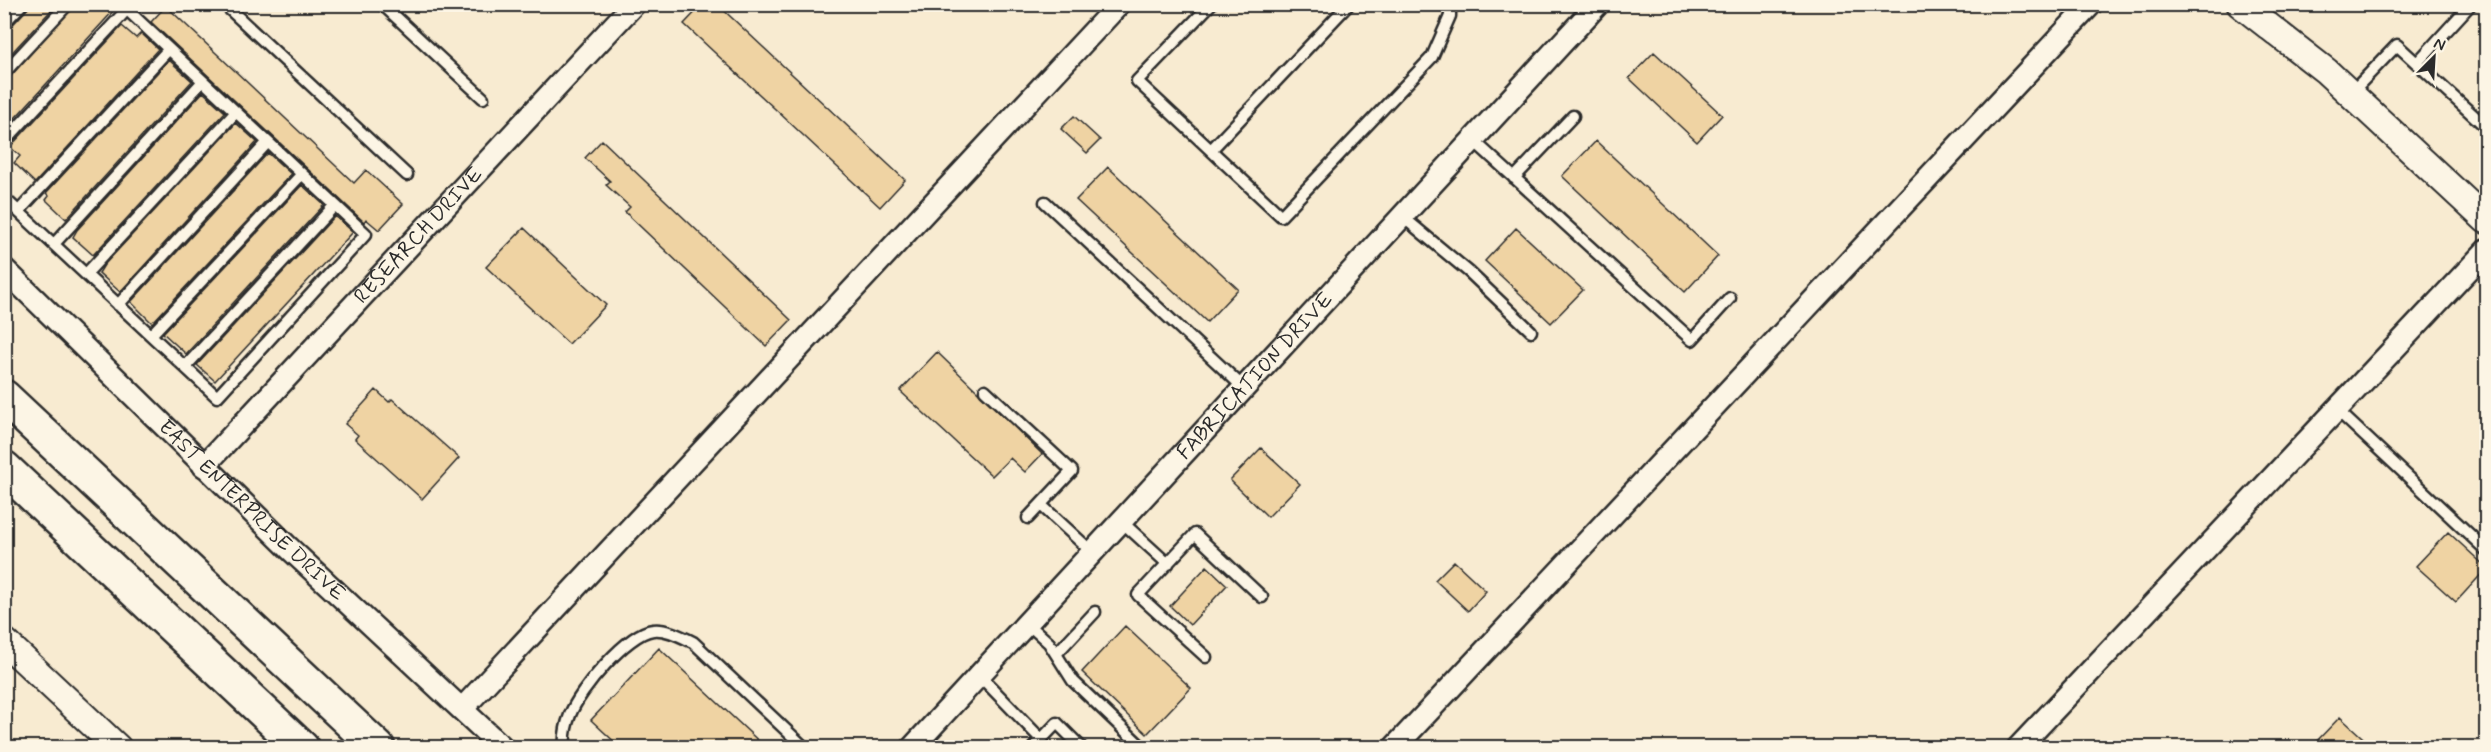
<svg xmlns="http://www.w3.org/2000/svg" width="2491" height="752" viewBox="0 0 2491 752" font-family="Mynerve,sans-serif">
<rect width="100%" height="100%" fill="#f8ebd1"/>
<filter id="ink" filterUnits="userSpaceOnUse"><feTurbulence type="fractalNoise" baseFrequency=".0167" numOctaves="2"/><feDisplacementMap in="SourceGraphic" scale="12" xChannelSelector="R" yChannelSelector="G"/><feConvolveMatrix kernelMatrix="1 2 1 2 8 2 1 2 1" color-interpolation-filters="sRGB"/></filter>
<g filter="url(#ink)">
<path fill="#efd3a3" stroke="#2b2b2b" stroke-width="1.5" d="M 32,4 L 57,4 L 4,61 L 4,34 Z
M 75,4 L 114,4 L 115,9 L 4,130 L 4,80 L 9,78 Z
M 703,4 L 717,4 L 905,180 L 880,207 L 684,24 Z
M 166,6 L 354,183 L 366,170 L 403,204 L 379,230 L 366,219 L 364,222 L 151,22 Z
M 122,26 L 136,38 L 141,33 L 158,49 L 35,183 L 14,163 L 20,156 L 10,147 Z
M 1654,52 L 1722,115 L 1697,142 L 1629,78 Z
M 169,60 L 192,81 L 66,219 L 46,200 L 49,196 L 46,193 Z
M 203,92 L 225,112 L 93,255 L 73,237 L 77,230 Z
M 1074,116 L 1100,140 L 1087,153 L 1061,129 Z
M 236,123 L 257,142 L 120,292 L 99,273 L 104,265 Z
M 602,140 L 791,320 L 766,346 L 625,212 L 630,207 L 606,185 L 610,181 L 585,158 Z
M 1596,141 L 1718,256 L 1685,292 L 1562,176 Z
M 268,153 L 291,174 L 152,323 L 131,302 Z
M 1108,167 L 1238,289 L 1207,322 L 1076,200 Z
M 302,185 L 324,205 L 186,354 L 163,333 Z
M 335,216 L 353,232 L 215,381 L 197,365 Z
M 524,228 L 606,305 L 569,344 L 486,267 Z
M 1516,228 L 1583,290 L 1551,323 L 1485,261 Z
M 937,352 L 1042,454 L 1025,472 L 1010,458 L 992,476 L 900,391 Z
M 376,390 L 389,402 L 392,399 L 459,458 L 422,499 L 355,439 L 358,435 L 345,424 Z
M 1261,448 L 1300,484 L 1268,517 L 1230,480 Z
M 2448,532 L 2487,568 L 2456,602 L 2416,566 Z
M 1454,561 L 1486,591 L 1468,611 L 1435,580 Z
M 1207,566 L 1227,585 L 1190,625 L 1170,606 Z
M 1125,626 L 1191,688 L 1147,734 L 1082,672 Z
M 659,648 L 765,747 L 620,747 L 591,720 Z
M 2340,717 L 2373,747 L 2311,747 Z"/>
<g fill="none" stroke-linecap="round" stroke-linejoin="round">
<defs>
<path id="service" d="M 224,4 L 407,175
M 382,4 L 483,98
M 1211,4 L 1137,81 L 1281,216 L 1432,57 L 1450,16 L 1450,4
M 4,23 L 22,4
M 2417,63 L 2471,4
M 4,73 L 68,4
M 2351,93 L 2397,45 L 2486,127
M 1473,140 L 1692,340 L 1730,298
M 4,142 L 132,4
M 1211,150 L 1349,4
M 1514,178 L 1573,116
M 4,198 L 217,397 L 366,234 L 121,4
M 1045,202 L 1244,388
M 19,211 L 169,49
M 1403,217 L 1469,272 L 1531,331
M 54,244 L 203,81
M 86,274 L 236,112
M 118,305 L 268,142
M 151,335 L 302,174
M 185,367 L 335,205
M 985,390 L 1072,471 L 1028,518
M 2336,409 L 2486,550
M 1041,505 L 1092,552
M 1121,521 L 1168,564
M 1027,623 L 1049,643 L 1073,681 L 1143,748
M 1056,654 L 1095,612
M 1206,657 L 1138,595 L 1195,534 L 1262,597
M 979,675 L 1041,739
M 565,748 C 564,738 566,725 570,715 C 579,691 627,633 653,630 C 666,628 682,637 693,642 L 805,748
M 1033,748 L 1057,723 L 1082,748"/>
<g id="minor">
<path id="s1" d="M 4,269 L 289,548 L 503,748"/>
<path id="s2" d="M 204,466 L 634,4"/>
<path d="M 462,709 L 1119,4"/>
<path id="s3" d="M 912,748 L 1598,4"/>
<path d="M 1394,748 L 2091,4"/>
<path d="M 2018,748 L 2486,251"/>
</g>
<path id="tertiary" d="M 2240,4 L 2326,71 L 2486,220
M 4,641 L 118,748"/>
<path id="trunk" d="M 4,397 L 378,748
M 4,468 L 302,748"/>
</defs>
<use href="#service" stroke="#2b2b2b" stroke-width="15"/>
<use href="#minor" stroke="#2b2b2b" stroke-width="26"/>
<use href="#tertiary" stroke="#2b2b2b" stroke-width="30"/>
<use href="#trunk" stroke="#2b2b2b" stroke-width="38"/>
<use href="#service" stroke="#fcf5e5" stroke-width="10"/>
<use href="#minor" stroke="#fcf5e5" stroke-width="21"/>
<use href="#tertiary" stroke="#fcf5e5" stroke-width="26"/>
<use href="#trunk" stroke="#fcf5e5" stroke-width="33"/>
</g>
</g>
<g text-anchor="middle" dominant-baseline="central" stroke-width="6" stroke-linejoin="round" paint-order="stroke">
<g font-size="21" fill="#2b2b2b" stroke="#fcf5e5">
<text stroke="none"><textPath href="#s2" startOffset="315">RESEARCH DRIVE</textPath></text>
<text stroke="none"><textPath href="#s3" startOffset="506">FABRICATION DRIVE</textPath></text>
<text stroke="none"><textPath href="#s1" startOffset="346">EAST ENTERPRISE DRIVE</textPath></text>
</g>
</g>
<rect width="2491" height="752" fill="none" stroke="#fcf5e5" stroke-width="24"/>
<rect x="12" y="12" width="2467" height="728" fill="none" stroke="#2b2b2b" stroke-width="2" filter="url(#ink)"/>
<g transform="translate(2434 57) rotate(24)" stroke="#fcf5e5" stroke-width="4.5" paint-order="stroke">
<path d="M0-4.5L10 22L0 15L-10 22Z" fill="#2b2b2b"/>
<text y="-9" font-size="16" font-weight="bold" text-anchor="middle" fill="#2b2b2b">N</text>
</g>
</svg>
